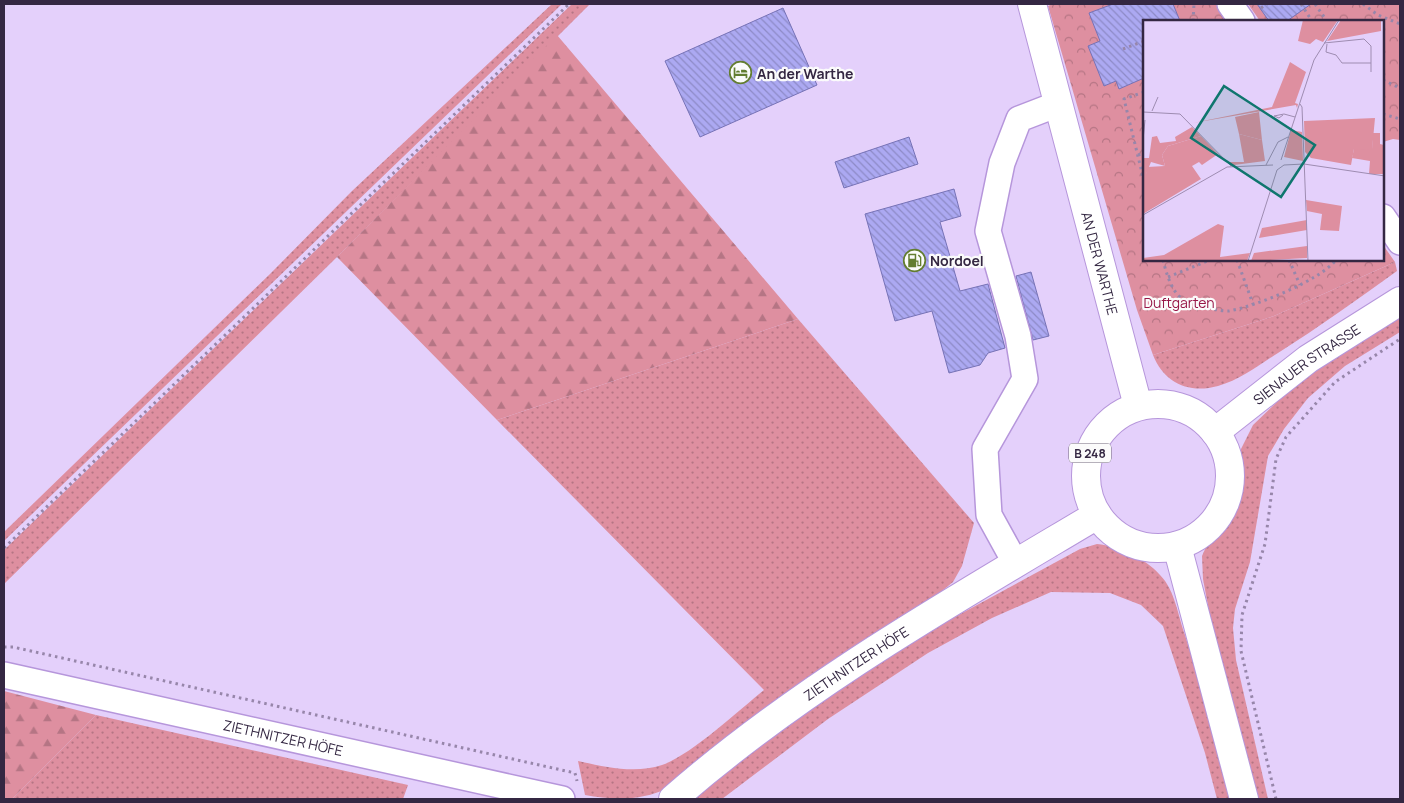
<svg xmlns="http://www.w3.org/2000/svg" width="1404" height="803" viewBox="0 0 1404 803" font-family="Manrope,sans-serif">
<defs>
<pattern id="grass-dots" width="8" height="8" patternUnits="userSpaceOnUse" patternTransform="scale(1.25)"><rect width="8" height="8" fill="#de8fa0"/><path d="M2 2h.1M6 6h.1" fill="none" stroke="#b57584" stroke-width="1.8" stroke-linecap="round"/></pattern>
<pattern id="forest-firs" width="22" height="20" patternUnits="userSpaceOnUse" patternTransform="scale(1.25)"><rect width="22" height="20" fill="#de8fa0"/><path d="M5 1l3.5 6h-7zM16 11l3.5 6h-7z" fill="#b57584"/></pattern>
<pattern id="park-crowns" width="20" height="18" patternUnits="userSpaceOnUse" patternTransform="scale(1.25)"><rect width="20" height="18" fill="#de8fa0"/><path d="M2 6a3 3 0 1 1 6 0M12 15a3 3 0 1 1 6 0" fill="none" stroke="#b57584"/></pattern>
<pattern id="building-back-hatch" width="6" height="6" patternUnits="userSpaceOnUse" patternTransform="scale(1.25)"><rect width="6" height="6" fill="#aca9f2"/><path d="M-1 5l2 2M0 0l6 6M5-1l2 2" fill="none" stroke="#8d8ac6"/></pattern>
</defs>
<rect width="100%" height="100%" fill="#e4d0fb"/>
<path fill="url(#grass-dots)" d="M 552,4 L 562,4 L 4,541 L 4,532 L 271,273 L 352,191 Z
M 572,4 L 590,4 L 337,257 L 4,584 L 4,550 Z
M 1395,262 L 1397,271 C 1358,299 1319,327 1278,353 C 1259,365 1240,380 1218,386 C 1189,394 1164,383 1153,355 L 1274,316 Z
M 1400,315 L 1400,332 L 1345,366 L 1308,398 L 1284,429 L 1268,456 L 1250,562 L 1235,609 L 1233,628 L 1236,660 L 1268,799 L 1255,799 L 1215,643 L 1203,579 L 1202,556 L 1206,547 L 1219,537 L 1238,499 L 1241,449 L 1253,425 L 1278,401 L 1318,368 Z
M 798,319 L 974,523 L 962,566 L 953,582 L 931,600 L 668,788 C 642,801 613,800 585,795 L 578,761 C 605,767 635,774 662,765 C 691,755 738,711 764,690 L 497,420 Z
M 1097,544 C 1119,546 1145,558 1160,575 C 1175,590 1178,616 1185,635 C 1202,689 1218,744 1233,799 L 1217,799 L 1205,753 L 1163,626 L 1141,605 L 1110,593 L 1051,592 L 992,618 L 928,653 L 828,719 L 722,799 L 690,799 L 817,701 L 918,637 L 1080,549 Z
M 96,715 L 408,785 L 403,799 L 12,799 Z"/>
<path fill="url(#forest-firs)" d="M 557,35 L 798,319 L 497,420 L 337,257 Z
M 4,691 L 96,715 L 12,799 L 4,799 Z"/>
<path fill="url(#park-crowns)" d="M 1053,4 L 1216,4 L 1227,21 L 1144,21 L 1144,260 L 1383,260 L 1383,245 L 1395,262 L 1274,316 L 1153,355 L 1137,310 L 1048,6 Z
M 1248,4 L 1400,4 L 1400,140 L 1393,139 L 1383,142 L 1383,21 L 1260,21 Z"/>
<path fill="url(#building-back-hatch)" stroke="#7672b6" d="M 1113,4 L 1173,4 L 1180,21 L 1144,21 L 1144,78 L 1119,89 L 1116,81 L 1104,86 L 1088,46 L 1100,41 L 1089,13 Z
M 1257,4 L 1311,4 L 1287,21 L 1269,21 Z
M 783,8 L 817,85 L 700,137 L 665,61 Z
M 909,137 L 918,164 L 844,188 L 835,162 Z
M 954,189 L 961,216 L 940,222 L 960,291 L 988,284 L 1005,348 L 988,353 L 980,365 L 949,373 L 932,311 L 895,321 L 865,214 Z
M 1031,272 L 1049,336 L 1033,340 L 1016,276 Z"/>
<g fill="none" stroke-linecap="round" stroke-linejoin="round">
<defs>
<g id="minor">
<path d="M 1230,4 L 1242,21"/>
<path d="M 1383,217 L 1400,242"/>
<path d="M 1016,564 L 989,515 L 985,449 L 1025,379 L 1018,336 L 988,231 L 1002,163 L 1019,119 L 1058,104"/>
<path id="s1" d="M 4,675 L 562,799"/>
</g>
<g id="major">
<path id="s2" d="M 1032,4 L 1138,406"/>
<circle cx="1158" cy="476" r="72"/>
<path id="s3" d="M 1215,432 L 1308,359 L 1400,301"/>
<path d="M 1177,546 L 1244,799"/>
<path id="s4" d="M 673,799 C 801,687 951,602 1097,515"/>
</g>
</defs>
<use href="#minor" stroke="#b696db" stroke-width="28"/>
<use href="#major" stroke="#b696db" stroke-width="30"/>
<path stroke="#9786aa" stroke-width="3" stroke-dasharray="2.5 4" stroke-linecap="butt" d="M 1301,4 L 1312,21
M 1315,4 L 1327,21
M 1363,4 L 1378,15 L 1400,24
M 1261,8 L 1267,4
M 1193,21 L 1194,4
M 1123,49 L 1144,41
M 1383,80 L 1400,88
M 1144,92 L 1124,99 L 1144,181
M 1383,114 L 1400,119
M 1138,155 L 1144,153
M 1163,260 C 1166,272 1171,290 1181,298 C 1188,304 1221,312 1229,311 C 1256,306 1319,281 1336,260
M 1237,260 L 1253,304
M 1289,260 L 1300,285
M 1168,277 L 1210,260
M 4,548 L 569,4
M 4,647 L 13,647 L 575,773 L 577,781
M 1276,799 L 1241,651 L 1242,615 L 1265,544 L 1276,459 L 1286,437 L 1335,382 L 1400,339"/>
<use href="#minor" stroke="#fff" stroke-width="25"/>
<use href="#major" stroke="#fff" stroke-width="28"/>
</g>
<defs>
<symbol id="hotel-ring" viewBox="-11 -11 22 22"><circle r="9.5" fill="#fbfbfb" stroke="#637d30" stroke-width="1.5"/><path d="M-6-4.5h1.5V1H6V5H4.5V3h-9V5H-6ZM-4 0a1.8 1.8 0 1 1 3.6 0ZM.5 0V-2.5h3Q6-2.5 6 0Z" fill="#637d30"/></symbol>
<symbol id="fuel-ring" viewBox="-11 -11 22 22"><circle r="9.5" fill="#fbfbfb" stroke="#637d30" stroke-width="1.5"/><path d="M-5.5-6h7V0h2V4h1.3V-2.5L3-4.5l.8-.8L6-3V5H2.5V1h-1V6h-7ZM-4.2-4.7v3.2H.2V-4.7Z" fill="#637d30"/></symbol>
</defs>
<g fill-rule="evenodd">
<use href="#hotel-ring" x="728" y="60" width="25" height="25"/>
<use href="#fuel-ring" x="902" y="248" width="25" height="25"/>
</g>
<g text-anchor="middle" dominant-baseline="central" stroke-width="4.5" stroke-linejoin="round" paint-order="stroke">
<rect fill="#fbfbfb" stroke="#70677a" stroke-width="1" x="1069" y="443.5" width="42" height="19" rx="4"/>
<g font-size="12" font-weight="bold" fill="#342742">
<text x="1090" y="453">B 248</text>
</g>
<g font-size="14" font-weight="bold" fill="#342742" stroke="#fbfbfb" text-anchor="start">
<text x="757" y="73">An der Warthe</text>
<text x="930" y="260">Nordoel</text>
</g>
<g font-size="14" fill="#342742" stroke="#fbfbfb">
<text stroke="none"><textPath href="#s2" startOffset="268">AN DER WARTHE</textPath></text>
<text stroke="none"><textPath href="#s3" startOffset="114">SIENAUER STRASSE</textPath></text>
<text stroke="none"><textPath href="#s4" startOffset="228">ZIETHNITZER HÖFE</textPath></text>
<text stroke="none"><textPath href="#s1" startOffset="286">ZIETHNITZER HÖFE</textPath></text>
</g>
<g font-size="14" fill="#971647" stroke="#fbfbfb">
<text x="1179" y="302">Duftgarten</text>
</g>
</g>
<g transform="translate(1143 20)">
<rect width="241" height="241" fill="#e4d0fb"/>
<path d="M 160,0 L 195,0 L 180,22 L 173,19 L 167,24 L 155,21 ZM 198,0 L 238,0 L 238,11 L 184,21 ZM 147,42 L 163,52 L 152,83 L 155,84 L 154,88 L 153,85 L 50,103 L 129,87 ZM 96,114 L 119,120 L 122,141 L 91,145 L 86,142 L 101,142 ZM 58,116 L 75,134 L 59,145 L 56,142 L 49,146 L 58,159 L 0,194 L 0,154 L 3,154 L 4,147 L 22,146 L 19,135 L 25,126 ZM 163,180 L 199,186 L 196,211 L 177,210 L 179,194 L 164,191 Z" fill="#de8fa0"/>
<path d="M 116,92 L 119,120 L 96,114 L 92,97 ZM 49,107 L 58,116 L 25,126 L 19,135 L 22,146 L 8,142 L 3,154 L 0,154 L 0,138 L 6,138 L 9,117 L 14,116 L 17,123 L 33,121 L 32,117 ZM 230,113 L 237,113 L 237,124 L 241,125 L 241,154 L 226,154 L 227,141 L 209,138 L 211,129 L 229,129 ZM 164,200 L 164,210 L 116,218 L 119,208 ZM 75,204 L 81,206 L 77,237 L 107,233 L 104,241 L 0,241 L 0,238 L 21,235 ZM 164,226 L 164,238 L 108,241 L 111,233 Z" fill="#de8fa0"/>
<path d="M 232,98 L 229,130 L 211,129 L 208,145 L 168,138 L 162,132 L 161,101 ZM 148,110 L 159,112 L 160,141 L 141,137 Z" fill="#de8fa0"/>
<path fill="none" stroke="#9e8cb1" stroke-width="1" d="M 181,23 L 221,19 L 228,26 L 228,52M 184,24 L 183,32 L 193,35 L 199,43 L 228,43M 157,84 L 159,87 L 165,241M 9,91 L 15,77M 0,92 L 37,94 L 88,146M 140,95 L 136,98 L 131,96 L 141,94 L 152,97M 0,120 L 2,100M 138,140 L 171,40 L 196,0M 123,145 L 135,122 L 145,117M 141,145 L 161,144 L 242,156M 0,195 L 84,147 L 130,145M 105,241 L 134,150 L 141,145"/>
<path fill="#0f766e" fill-opacity="0.15" stroke="#0f766e" stroke-width="2.5" d="M 81,66 L 172,125 L 138,177 L 48,118 Z"/>
<rect width="241" height="241" fill="none" stroke="#342742" stroke-width="2.5"/>
</g>
<rect width="1404" height="803" fill="none" stroke="#342742" stroke-width="10"/>
</svg>
